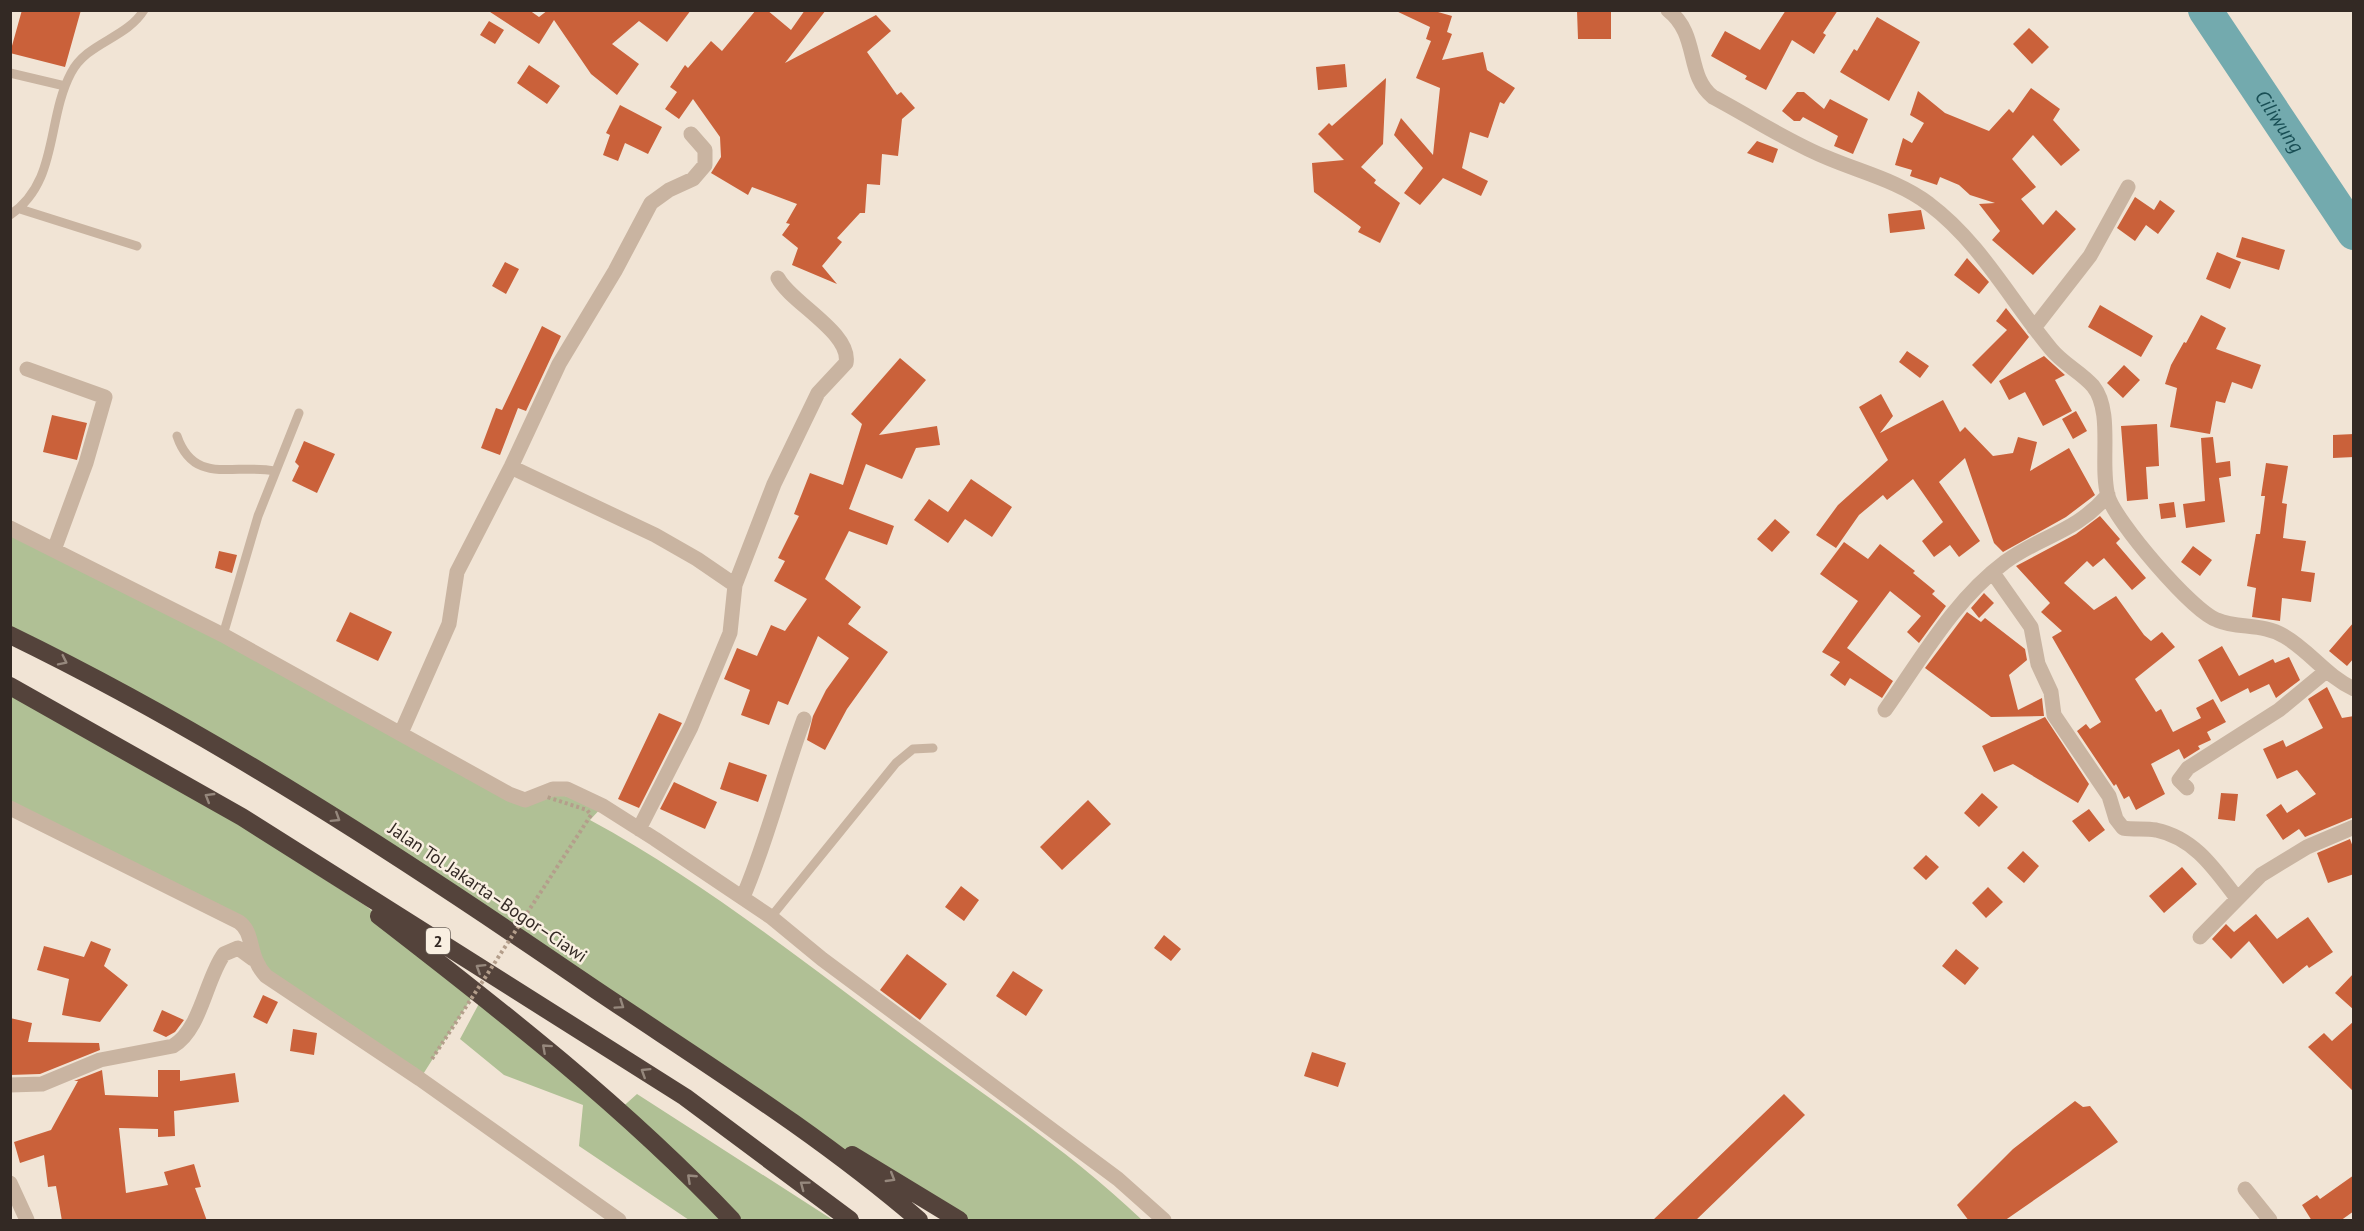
<svg xmlns="http://www.w3.org/2000/svg" width="2364" height="1231" viewBox="0 0 2364 1231" font-family="'PT Sans',sans-serif">
<rect width="100%" height="100%" fill="#f1e4d5"/>
<path fill="#b0c095" d="M 10,528 L 509,794 L 546,791 L 603,806 L 590,820 C 701,880 800,959 901,1034 C 982,1094 1069,1150 1142,1220 L 959,1220 L 768,1105 L 395,855 L 11,635 Z
M 10,686 L 92,730 L 366,906 L 474,994 L 420,1079 L 266,976 L 249,933 L 11,808 Z
M 482,998 L 618,1111 L 637,1094 L 833,1220 L 689,1220 L 579,1146 L 583,1105 L 504,1075 L 460,1039 Z"/>
<g fill="none" stroke-linecap="round" stroke-linejoin="round">
<path stroke="#73aaae" stroke-width="34" id="s1" d="M 2205,10 L 2354,233"/>
</g>
<path fill="#ca613a" d="M 22,10 L 81,10 L 65,67 L 10,53 Z
M 487,10 L 529,10 L 539,17 L 548,10 L 691,10 L 667,42 L 639,21 L 612,44 L 639,64 L 617,95 L 591,74 L 554,20 L 539,44 Z
M 756,10 L 767,10 L 791,30 L 805,10 L 826,10 L 785,63 L 876,15 L 891,31 L 867,52 L 897,95 L 901,92 L 915,108 L 902,119 L 898,156 L 882,154 L 880,185 L 867,184 L 865,213 L 860,213 L 837,238 L 842,242 L 822,266 L 837,284 L 792,265 L 798,248 L 782,235 L 790,224 L 786,223 L 797,204 L 752,187 L 748,195 L 711,173 L 721,157 L 720,137 L 693,99 L 679,119 L 665,109 L 677,92 L 670,87 L 685,65 L 688,68 L 711,41 L 722,51 Z
M 1394,10 L 1431,10 L 1452,16 L 1447,32 L 1452,34 L 1442,60 L 1483,52 L 1487,70 L 1515,88 L 1504,104 L 1500,102 L 1488,138 L 1470,132 L 1462,168 L 1488,181 L 1481,196 L 1443,178 L 1420,205 L 1404,193 L 1423,168 L 1394,135 L 1401,118 L 1433,155 L 1440,88 L 1416,78 L 1431,41 L 1426,39 L 1430,27 Z
M 1611,10 L 1611,39 L 1578,39 L 1577,11 Z
M 1786,10 L 1838,10 L 1823,33 L 1826,35 L 1814,54 L 1792,40 L 1766,90 L 1745,79 L 1747,76 L 1711,56 L 1725,31 L 1760,50 Z
M 1877,17 L 1920,42 L 1889,101 L 1840,72 L 1854,49 L 1857,51 Z
M 489,21 L 504,30 L 495,44 L 480,35 Z
M 2029,28 L 2049,47 L 2032,64 L 2013,44 Z
M 1345,64 L 1347,87 L 1318,90 L 1316,67 Z
M 529,65 L 560,86 L 547,104 L 517,83 Z
M 1386,78 L 1383,144 L 1361,167 L 1376,180 L 1374,183 L 1400,203 L 1380,243 L 1358,232 L 1361,227 L 1314,192 L 1312,163 L 1344,160 L 1318,134 L 1329,123 L 1332,126 Z
M 2031,88 L 2060,109 L 2053,120 L 2080,150 L 2061,166 L 2033,135 L 2012,159 L 2036,187 L 2021,199 L 2043,225 L 2056,210 L 2076,229 L 2033,275 L 1992,240 L 2000,231 L 1979,204 L 1995,203 L 1970,195 L 1959,185 L 1940,177 L 1937,185 L 1910,176 L 1912,170 L 1895,165 L 1903,138 L 1912,143 L 1924,123 L 1910,115 L 1918,91 L 1945,113 L 1989,131 L 2009,109 L 2013,113 Z
M 1797,92 L 1804,92 L 1824,109 L 1830,99 L 1868,119 L 1853,154 L 1834,146 L 1838,136 L 1803,117 L 1800,121 L 1794,121 L 1782,111 Z
M 620,105 L 662,127 L 648,154 L 625,143 L 618,161 L 603,155 L 610,135 L 606,133 Z
M 1757,141 L 1778,149 L 1773,163 L 1747,153 Z
M 2135,197 L 2154,210 L 2160,200 L 2175,211 L 2158,234 L 2146,225 L 2135,241 L 2117,228 Z
M 1921,210 L 1925,229 L 1890,233 L 1888,214 Z
M 2242,237 L 2285,250 L 2279,270 L 2236,257 Z
M 2217,252 L 2241,262 L 2230,289 L 2206,279 Z
M 1967,258 L 1989,282 L 1979,294 L 1954,275 Z
M 505,262 L 519,269 L 506,294 L 492,286 Z
M 2100,305 L 2153,336 L 2141,357 L 2088,327 Z
M 2006,308 L 2029,337 L 1991,384 L 1972,365 L 2007,330 L 1996,321 Z
M 2201,315 L 2226,328 L 2216,349 L 2261,365 L 2252,389 L 2232,382 L 2225,403 L 2216,401 L 2210,434 L 2170,427 L 2177,388 L 2165,384 L 2171,365 L 2184,342 L 2186,343 Z
M 542,326 L 561,336 L 526,411 L 518,408 L 500,455 L 481,448 L 496,408 L 502,410 Z
M 1907,351 L 1929,366 L 1920,378 L 1899,362 Z
M 2044,356 L 2065,375 L 2055,380 L 2072,411 L 2043,426 L 2025,392 L 2009,400 L 1999,381 Z
M 900,358 L 926,380 L 879,435 L 937,426 L 940,445 L 916,448 L 902,479 L 866,464 L 849,509 L 894,526 L 887,545 L 849,531 L 825,579 L 861,607 L 848,624 L 888,652 L 847,709 L 825,750 L 807,740 L 813,716 L 826,690 L 849,658 L 818,636 L 788,705 L 778,701 L 769,725 L 741,715 L 750,690 L 724,679 L 737,648 L 757,656 L 771,625 L 785,631 L 807,599 L 774,581 L 785,561 L 778,558 L 799,516 L 794,514 L 810,473 L 843,485 L 862,424 L 851,414 Z
M 2124,365 L 2140,380 L 2123,398 L 2107,383 Z
M 1881,394 L 1893,416 L 1880,433 L 1943,400 L 1960,432 L 1965,427 L 1993,456 L 2013,453 L 2018,437 L 2037,442 L 2030,471 L 2069,448 L 2095,495 L 2066,517 L 2003,552 L 1994,543 L 1965,458 L 1939,482 L 1980,541 L 1959,557 L 1950,545 L 1934,557 L 1922,541 L 1943,522 L 1913,479 L 1887,500 L 1883,495 L 1859,515 L 1836,548 L 1816,535 L 1838,505 L 1888,460 L 1859,407 Z
M 2076,411 L 2087,431 L 2073,439 L 2062,419 Z
M 52,415 L 87,423 L 77,460 L 43,452 Z
M 2157,424 L 2159,466 L 2146,467 L 2148,499 L 2127,501 L 2121,426 Z
M 2354,434 L 2354,457 L 2333,458 L 2333,435 Z
M 2213,437 L 2216,463 L 2230,461 L 2231,476 L 2219,478 L 2225,522 L 2186,528 L 2183,504 L 2205,501 L 2201,438 Z
M 304,441 L 335,454 L 317,493 L 292,481 L 299,466 L 295,462 Z
M 2266,463 L 2288,466 L 2282,503 L 2287,504 L 2283,538 L 2306,541 L 2301,571 L 2315,573 L 2311,602 L 2282,598 L 2280,621 L 2252,617 L 2256,588 L 2247,586 L 2256,534 L 2260,534 L 2265,496 L 2261,496 Z
M 971,479 L 1012,507 L 992,537 L 965,519 L 948,543 L 914,520 L 929,499 L 948,512 Z
M 2174,502 L 2176,517 L 2161,519 L 2159,504 Z
M 2100,516 L 2120,539 L 2116,543 L 2146,578 L 2132,590 L 2104,558 L 2093,567 L 2087,561 L 2064,583 L 2094,610 L 2116,596 L 2144,635 L 2151,641 L 2162,632 L 2175,647 L 2135,679 L 2156,712 L 2161,709 L 2173,732 L 2201,718 L 2196,708 L 2213,699 L 2226,722 L 2207,732 L 2211,740 L 2198,746 L 2200,749 L 2184,759 L 2179,749 L 2151,764 L 2165,794 L 2136,810 L 2129,796 L 2124,799 L 2116,784 L 2114,786 L 2077,731 L 2086,724 L 2090,729 L 2101,722 L 2052,637 L 2062,631 L 2041,612 L 2050,603 L 2016,566 L 2076,534 Z
M 1775,519 L 1790,532 L 1772,552 L 1757,539 Z
M 1844,542 L 1868,559 L 1880,544 L 1915,571 L 1913,573 L 1935,591 L 1932,594 L 1946,606 L 1919,643 L 1907,632 L 1921,616 L 1890,591 L 1847,648 L 1893,681 L 1882,698 L 1850,678 L 1845,686 L 1830,675 L 1840,662 L 1822,652 L 1858,601 L 1820,574 Z
M 2193,546 L 2212,560 L 2200,576 L 2181,562 Z
M 219,551 L 237,555 L 232,573 L 215,568 Z
M 1984,593 L 1994,603 L 1979,618 L 1971,608 Z
M 350,612 L 392,632 L 378,661 L 336,641 Z
M 1967,612 L 1981,622 L 1985,618 L 2025,649 L 2027,660 L 2009,675 L 2018,710 L 2042,698 L 2044,716 L 1991,717 L 1925,668 Z
M 2354,622 L 2354,658 L 2347,666 L 2329,651 Z
M 2222,646 L 2239,676 L 2273,659 L 2275,663 L 2289,657 L 2300,680 L 2276,698 L 2269,684 L 2250,693 L 2248,688 L 2221,702 L 2198,660 Z
M 2327,687 L 2342,718 L 2354,716 L 2354,817 L 2305,837 L 2299,829 L 2283,840 L 2266,815 L 2281,804 L 2287,813 L 2316,794 L 2297,770 L 2277,779 L 2263,749 L 2283,740 L 2286,747 L 2323,728 L 2308,699 Z
M 659,713 L 682,723 L 639,808 L 618,799 Z
M 2045,717 L 2089,784 L 2078,803 L 2013,764 L 1994,772 L 1982,746 Z
M 729,762 L 767,775 L 758,802 L 720,789 Z
M 674,782 L 717,802 L 705,829 L 660,809 Z
M 1982,793 L 1998,807 L 1979,827 L 1964,813 Z
M 2221,793 L 2238,794 L 2235,821 L 2218,819 Z
M 1088,800 L 1111,824 L 1062,870 L 1040,847 Z
M 2089,809 L 2105,830 L 2089,842 L 2072,821 Z
M 2350,839 L 2354,850 L 2354,874 L 2328,883 L 2317,853 Z
M 2023,851 L 2039,866 L 2024,883 L 2007,868 Z
M 1926,855 L 1939,867 L 1926,880 L 1913,868 Z
M 2182,867 L 2197,884 L 2164,913 L 2149,896 Z
M 961,886 L 979,900 L 964,921 L 945,907 Z
M 1988,887 L 2003,902 L 1986,918 L 1972,903 Z
M 2256,914 L 2277,939 L 2308,917 L 2333,952 L 2309,968 L 2307,965 L 2283,984 L 2249,941 L 2231,959 L 2212,939 L 2226,924 L 2234,932 Z
M 1164,935 L 1181,949 L 1171,961 L 1154,948 Z
M 91,941 L 111,949 L 104,966 L 128,985 L 100,1022 L 62,1015 L 69,979 L 37,970 L 44,946 L 84,957 Z
M 1956,949 L 1979,968 L 1965,985 L 1942,966 Z
M 907,954 L 947,984 L 920,1020 L 880,990 Z
M 1013,971 L 1043,990 L 1026,1016 L 996,996 Z
M 2354,973 L 2354,1010 L 2335,993 Z
M 263,995 L 278,1002 L 267,1024 L 253,1017 Z
M 162,1010 L 184,1020 L 175,1032 L 166,1037 L 153,1031 Z
M 10,1018 L 32,1023 L 28,1042 L 99,1043 L 100,1050 L 40,1074 L 10,1075 Z
M 2354,1021 L 2354,1092 L 2308,1047 L 2324,1033 L 2332,1041 Z
M 293,1029 L 317,1033 L 314,1055 L 290,1051 Z
M 1312,1052 L 1346,1063 L 1338,1087 L 1304,1076 Z
M 102,1070 L 105,1095 L 158,1097 L 158,1070 L 180,1070 L 180,1081 L 235,1073 L 239,1102 L 174,1111 L 175,1136 L 158,1137 L 158,1129 L 119,1128 L 126,1193 L 168,1185 L 164,1172 L 194,1164 L 201,1187 L 195,1188 L 207,1221 L 62,1221 L 56,1186 L 48,1187 L 44,1155 L 20,1163 L 14,1142 L 51,1130 L 78,1081 L 74,1081 Z
M 1784,1094 L 1805,1115 L 1695,1221 L 1652,1221 Z
M 2075,1101 L 2083,1107 L 2090,1106 L 2118,1142 L 2004,1221 L 1969,1221 L 1957,1205 L 2013,1149 Z
M 2354,1175 L 2354,1211 L 2340,1221 L 2312,1221 L 2302,1205 L 2317,1195 L 2320,1199 Z"/>
<g fill="none" stroke-linecap="round" stroke-linejoin="round">
<path stroke="#c9b4a1" stroke-width="9" d="M 10,73 L 65,86
M 20,209 L 137,246
M 10,215 C 59,182 46,120 71,73 C 87,42 126,39 144,10
M 177,436 C 194,486 234,463 275,471
M 223,635 L 258,516 L 299,413
M 771,917 L 896,763 L 913,749 L 933,748"/>
<path stroke="#c9b4a1" stroke-width="15" d="M 1668,10 C 1700,35 1685,75 1713,97 C 1751,117 1788,142 1828,158 C 1861,172 1901,182 1929,204 C 1980,242 2011,301 2051,349 C 2063,364 2081,372 2093,386 C 2114,412 2099,464 2108,496 C 2115,521 2192,611 2217,620 C 2238,629 2263,623 2284,636 C 2310,651 2326,676 2354,689
M 2034,328 L 2090,256 L 2128,187
M 27,369 L 105,397 L 86,463 L 54,550
M 511,467 L 655,535 L 697,559 L 735,585
M 10,528 L 223,635 L 509,794 L 525,800 L 553,789 L 567,789 L 603,806 L 655,839 L 771,917 L 822,959 L 1118,1179 L 1164,1220
M 1993,573 L 2031,627 L 2038,664 L 2051,692 L 2054,715 L 2109,796 L 2116,819 L 2123,828 C 2134,830 2145,828 2156,830 C 2194,838 2214,868 2236,897
M 1885,710 C 1921,659 1954,600 2005,562 C 2042,535 2075,533 2108,495
M 401,733 L 449,624 L 457,572 L 511,467 L 559,364 L 615,271 L 651,203 L 669,190 L 693,179 L 705,165 L 705,150 L 691,134
M 2187,788 L 2179,780 L 2188,768 L 2279,710 L 2325,672
M 10,808 L 239,922 C 255,933 247,956 266,976 L 420,1079 L 619,1220
M 639,829 L 691,727 L 730,633 L 735,585 L 774,484 L 818,393 L 846,363 C 852,333 790,302 778,278
M 743,897 C 768,839 782,778 804,719
M 2200,937 L 2261,875 L 2307,847 L 2354,827
M 10,1085 L 42,1084 L 100,1060 L 173,1046 C 201,1030 206,978 224,954 L 238,948 L 253,959
M 10,1183 L 27,1220
M 2245,1189 L 2270,1220"/>
<path stroke="#54433b" stroke-width="18" d="M 10,635 C 216,735 408,861 596,990 C 706,1064 819,1134 919,1220
M 10,686 L 242,817 L 685,1097 L 850,1220
M 379,916 C 502,1011 625,1107 732,1220
M 852,1155 L 959,1220"/>
<path stroke="#b49e8b" stroke-width="4" stroke-dasharray="3 3" stroke-linecap="butt" d="M 432,1059 L 591,815 L 587,810 L 547,797"/>
</g>
<defs><path id="oneway-chevron" d="M-2-3.5L2.5 0L-2 3.5" fill="none" stroke-width="1.6" stroke-linecap="round" stroke-linejoin="round" transform="scale(1.5)"/></defs>
<g stroke="#96887d">
<use href="#oneway-chevron" transform="translate(63 661) rotate(26)"/>
<use href="#oneway-chevron" transform="translate(209 797) rotate(-149)"/>
<use href="#oneway-chevron" transform="translate(336 818) rotate(32)"/>
<use href="#oneway-chevron" transform="translate(480 968) rotate(-148)"/>
<use href="#oneway-chevron" transform="translate(620 1005) rotate(34)"/>
<use href="#oneway-chevron" transform="translate(546 1048) rotate(-138)"/>
<use href="#oneway-chevron" transform="translate(645 1072) rotate(-148)"/>
<use href="#oneway-chevron" transform="translate(691 1178) rotate(-137)"/>
<use href="#oneway-chevron" transform="translate(891 1178) rotate(31)"/>
<use href="#oneway-chevron" transform="translate(804 1185) rotate(-143)"/>
</g>
<g text-anchor="middle" dominant-baseline="central" stroke-width="5" stroke-linejoin="round" paint-order="stroke">
<rect fill="#f9efe1" stroke="#6e645d" stroke-width="1.5" x="426" y="928" width="24" height="26" rx="4.5"/>
<g font-size="16" font-weight="bold" fill="#332924">
<text x="438" y="941">2</text>
</g>
<g font-size="18" fill="#332924" stroke="#f9efe1">
<text transform="translate(488 892) rotate(34)">Jalan Tol Jakarta–Bogor–Ciawi</text>
</g>
<g font-size="20" font-style="italic" fill="#194f55" stroke="#f9efe1">
<text stroke="none"><textPath href="#s1" startOffset="134">Ciliwung</textPath></text>
</g>
</g>
<rect width="2364" height="1231" fill="none" stroke="#332924" stroke-width="24"/>
</svg>
